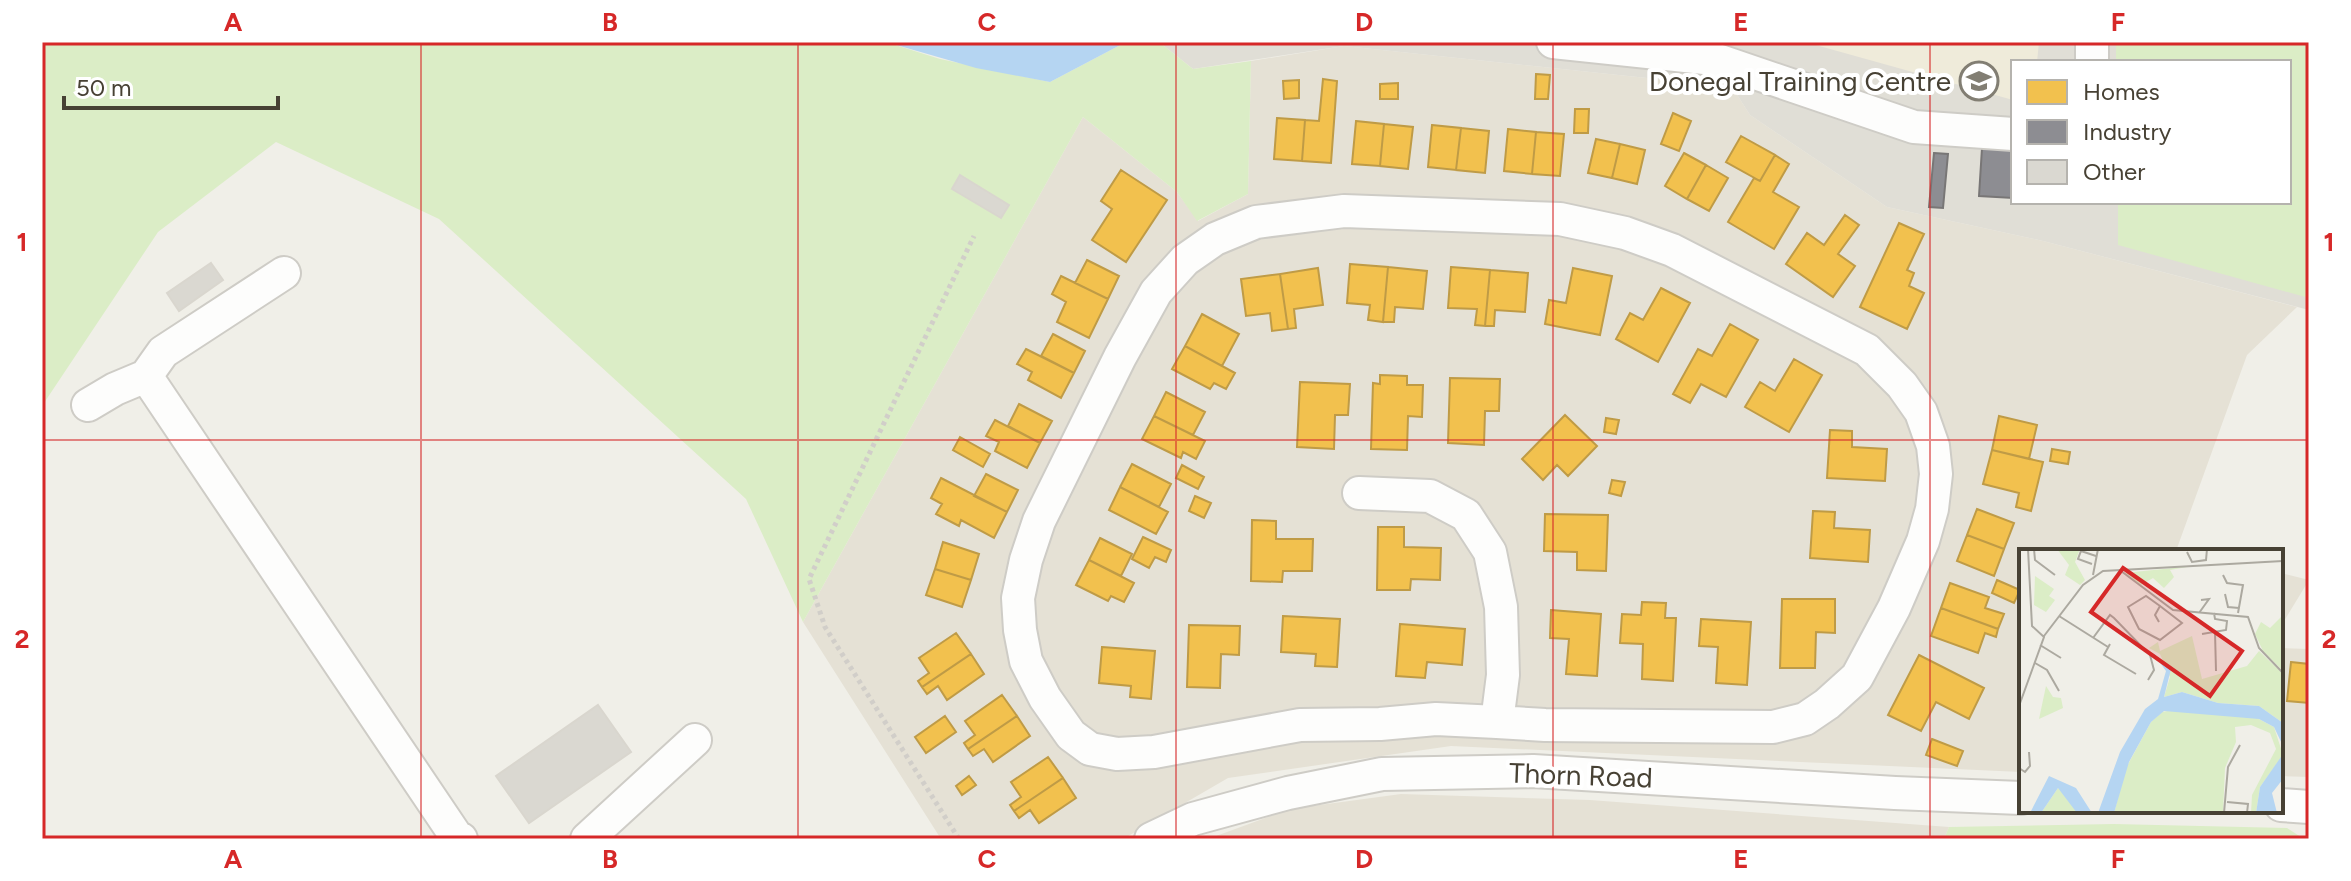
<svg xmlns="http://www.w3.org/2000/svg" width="2351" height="881" viewBox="0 0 2351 881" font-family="Figtree,sans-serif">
<rect width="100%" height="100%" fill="#f0efe8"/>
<path fill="#e5e1d5" d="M 1344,46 L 1732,87 L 1750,115 L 1887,207 L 2043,241 L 2297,307 L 2247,355 L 2176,551 L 2021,551 L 2021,772 L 1451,746 L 1228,778 L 1123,839 L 941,839 L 803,622 L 1083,117 L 1177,192 L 1198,221 L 1248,194 L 1251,61 Z
M 2281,573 L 2309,580 L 2281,626 Z
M 2281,648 L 2309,649 L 2309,777 L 2281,776 Z
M 1401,794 L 1590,800 L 1949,827 L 1944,839 L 1208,839 L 1290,809 Z"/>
<path fill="#e0ded6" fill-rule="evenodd" d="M 1159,42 L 2309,42 L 2309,310 L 2043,241 L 1887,207 L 1750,115 L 1732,87 L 1344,46 L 1193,69 ZM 2013,62 L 2289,62 L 2289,202 L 2013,202 Z"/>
<path fill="#efebda" d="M 1805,42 L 2039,42 L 2037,62 L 2013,62 L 2013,100 Z"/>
<path fill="#dbedc6" d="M 42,42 L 886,42 L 940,59 L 1050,82 L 1126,42 L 1159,42 L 1193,69 L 1251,61 L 1248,194 L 1197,221 L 1177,192 L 1083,117 L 803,622 L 746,499 L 439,219 L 276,142 L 158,232 L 42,406 Z
M 2116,42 L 2309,42 L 2309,298 L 2118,245 L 2118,202 L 2289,202 L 2289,62 L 2116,62 Z
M 2114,824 L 2287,828 L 2304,839 L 1944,839 L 1949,827 Z"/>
<path fill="#b5d5f2" d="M 886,42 L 1126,42 L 1050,82 L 976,68 Z"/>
<path fill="#f2c14e" stroke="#bf9b46" stroke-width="2" d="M 1536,74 L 1550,75 L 1548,99 L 1535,99 Z
M 1323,79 L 1337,81 L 1331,163 L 1302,161 L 1305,120 L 1319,121 Z
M 1299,80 L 1299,98 L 1284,99 L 1283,81 Z
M 1398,83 L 1398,99 L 1380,99 L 1380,84 Z
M 1575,109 L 1589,109 L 1588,133 L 1574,133 Z
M 1673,113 L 1691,121 L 1679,151 L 1661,144 Z
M 1277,118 L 1305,120 L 1302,161 L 1274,159 Z
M 1356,121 L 1384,124 L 1380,166 L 1352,164 Z
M 1384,124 L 1413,127 L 1408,169 L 1380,166 Z
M 1432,125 L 1461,128 L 1456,170 L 1428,167 Z
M 1461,128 L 1489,131 L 1485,173 L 1456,170 Z
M 1508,129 L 1536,132 L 1532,174 L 1504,171 Z
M 1536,132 L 1564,134 L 1560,176 L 1532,174 Z
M 1741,136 L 1775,155 L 1760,181 L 1726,162 Z
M 1596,139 L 1620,144 L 1612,178 L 1588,173 Z
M 1620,144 L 1645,150 L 1637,184 L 1612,178 Z
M 1684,153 L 1706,165 L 1687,199 L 1665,186 Z
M 1775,155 L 1789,164 L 1773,192 L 1799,207 L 1774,249 L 1728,222 L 1754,178 L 1760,181 Z
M 1706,165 L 1728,178 L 1709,211 L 1687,199 Z
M 1121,170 L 1167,200 L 1126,262 L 1092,240 L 1112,209 L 1101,201 Z
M 1845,215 L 1859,225 L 1838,254 L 1855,266 L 1833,297 L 1786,264 L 1807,233 L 1824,245 Z
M 1899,223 L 1924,234 L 1907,270 L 1914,273 L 1909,286 L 1924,293 L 1907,329 L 1860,307 Z
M 1087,260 L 1119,276 L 1108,299 L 1075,283 Z
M 1350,264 L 1388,267 L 1383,322 L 1368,320 L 1370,305 L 1347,303 Z
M 1388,267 L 1427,271 L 1423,309 L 1395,307 L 1394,322 L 1383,322 Z
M 1451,267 L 1490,270 L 1485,326 L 1475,325 L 1477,309 L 1448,308 Z
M 1318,268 L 1323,305 L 1294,309 L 1296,328 L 1288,329 L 1280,274 Z
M 1573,268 L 1612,276 L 1600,335 L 1545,324 L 1549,300 L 1566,303 Z
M 1490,270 L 1528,273 L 1525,312 L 1495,310 L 1494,326 L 1485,326 Z
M 1280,274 L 1288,329 L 1272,331 L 1270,313 L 1246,316 L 1241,279 Z
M 1061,276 L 1108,299 L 1089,338 L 1057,322 L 1066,302 L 1052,294 Z
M 1661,288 L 1690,303 L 1658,362 L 1616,339 L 1630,313 L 1643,320 Z
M 1202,314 L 1239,334 L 1222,366 L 1185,346 Z
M 1730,324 L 1758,340 L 1726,397 L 1701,384 L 1690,403 L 1673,394 L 1698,349 L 1712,356 Z
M 1053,334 L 1085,351 L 1074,373 L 1041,356 Z
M 1185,346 L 1235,373 L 1226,389 L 1214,383 L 1210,389 L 1172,369 Z
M 1026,349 L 1074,373 L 1061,398 L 1028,380 L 1032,372 L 1017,364 Z
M 1794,359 L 1822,375 L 1789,432 L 1745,407 L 1760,382 L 1775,391 Z
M 1380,375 L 1407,376 L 1407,385 L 1423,385 L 1422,417 L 1408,416 L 1407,450 L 1371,449 L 1373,383 L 1380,384 Z
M 1450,378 L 1500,379 L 1499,411 L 1485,411 L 1484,445 L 1448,443 Z
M 1300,382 L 1350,384 L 1348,415 L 1335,415 L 1334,449 L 1297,447 Z
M 1166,392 L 1205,412 L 1193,435 L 1154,416 Z
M 1019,404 L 1052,421 L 1040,443 L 1008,426 Z
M 1565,415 L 1597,446 L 1568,476 L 1557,465 L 1543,480 L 1522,459 Z
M 1154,416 L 1205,441 L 1196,459 L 1183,452 L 1181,458 L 1142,439 Z
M 1999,416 L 2037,425 L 2029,459 L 1992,450 Z
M 1606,418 L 1619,420 L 1616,434 L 1604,432 Z
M 995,420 L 1040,443 L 1027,468 L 995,451 L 999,442 L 986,436 Z
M 1830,430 L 1852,431 L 1852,447 L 1887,449 L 1885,481 L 1827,478 Z
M 960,437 L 990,454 L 983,467 L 953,450 Z
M 2052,449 L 2070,452 L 2068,464 L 2050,461 Z
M 1992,450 L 2043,462 L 2031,511 L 2016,507 L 2019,493 L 1983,484 Z
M 1132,464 L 1171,484 L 1159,507 L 1120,487 Z
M 1182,465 L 1204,477 L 1198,489 L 1176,478 Z
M 986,474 L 1018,490 L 1007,512 L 974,496 Z
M 941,478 L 1007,512 L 994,538 L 961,520 L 959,526 L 936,514 L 942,504 L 931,498 Z
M 1612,480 L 1625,482 L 1621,496 L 1609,493 Z
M 1120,487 L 1168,512 L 1156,534 L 1109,510 Z
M 1195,496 L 1211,503 L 1204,518 L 1189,511 Z
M 1977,509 L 2014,523 L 2004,549 L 1967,535 Z
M 1813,511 L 1835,512 L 1834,528 L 1870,530 L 1868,562 L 1810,558 Z
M 1545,514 L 1608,515 L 1606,571 L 1577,570 L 1577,552 L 1544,551 Z
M 1252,520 L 1276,521 L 1276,539 L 1313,539 L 1312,571 L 1283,571 L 1282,582 L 1251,581 Z
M 1378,527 L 1404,527 L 1404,547 L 1441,548 L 1440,580 L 1411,579 L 1410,590 L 1377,590 Z
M 1967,535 L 2004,549 L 1994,576 L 1957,561 Z
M 1143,537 L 1171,550 L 1166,562 L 1155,557 L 1149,568 L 1132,559 Z
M 1100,538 L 1132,554 L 1121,576 L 1089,560 Z
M 943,542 L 979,554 L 971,580 L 935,569 Z
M 1089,560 L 1134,583 L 1124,602 L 1111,596 L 1108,601 L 1076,585 Z
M 935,569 L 971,580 L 962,607 L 926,595 Z
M 1997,580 L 2020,590 L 2014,603 L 1992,593 Z
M 1950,583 L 1989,597 L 1985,608 L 2004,614 L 1998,629 L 1941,608 Z
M 1782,599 L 1835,599 L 1835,633 L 1816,632 L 1815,668 L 1780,668 Z
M 1642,602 L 1666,603 L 1665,618 L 1676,618 L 1673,681 L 1642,679 L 1643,644 L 1620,643 L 1622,614 L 1641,615 Z
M 1941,608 L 1998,629 L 1996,637 L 1985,633 L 1978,653 L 1931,636 Z
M 1551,610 L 1601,614 L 1597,676 L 1566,674 L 1569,639 L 1550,638 Z
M 1283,616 L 1340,619 L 1337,667 L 1315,666 L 1316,654 L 1281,652 Z
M 1701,619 L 1751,622 L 1747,685 L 1716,683 L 1718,647 L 1699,646 Z
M 1400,624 L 1465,629 L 1462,665 L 1427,662 L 1425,678 L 1396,676 Z
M 1189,625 L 1240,626 L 1239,655 L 1221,654 L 1220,688 L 1187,687 Z
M 956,633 L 971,654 L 922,687 L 918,681 L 929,673 L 919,658 Z
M 1102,647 L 1155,651 L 1151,699 L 1130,697 L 1131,686 L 1099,683 Z
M 971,654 L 984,674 L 947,700 L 938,686 L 927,694 L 922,687 Z
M 1919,655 L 1984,688 L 1969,719 L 1936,702 L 1921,731 L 1888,715 Z
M 2291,662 L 2309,664 L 2309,703 L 2287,701 Z
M 1002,695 L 1017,716 L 968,749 L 964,743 L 975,735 L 965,721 Z
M 945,716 L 956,732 L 926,753 L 915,737 Z
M 1017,716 L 1030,736 L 993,762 L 984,749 L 973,756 L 968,749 Z
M 1932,739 L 1963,751 L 1957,766 L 1926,755 Z
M 1048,757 L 1063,778 L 1014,811 L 1010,805 L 1021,797 L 1011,782 Z
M 969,776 L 976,785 L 962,795 L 956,786 Z
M 1063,778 L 1076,798 L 1039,823 L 1030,810 L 1019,818 L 1014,811 Z"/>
<path fill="#8d8d92" stroke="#787676" stroke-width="2" d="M 1982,148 L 2013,150 L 2013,198 L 1979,196 Z
M 1934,153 L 1948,154 L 1943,208 L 1929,207 Z"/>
<path fill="#dad8d1" stroke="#d9d6ce" stroke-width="2" d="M 960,175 L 1009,205 L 1001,218 L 952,189 Z
M 211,263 L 223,280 L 179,311 L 167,293 Z
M 598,705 L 631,752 L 529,823 L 496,776 Z"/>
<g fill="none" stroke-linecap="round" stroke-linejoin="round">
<defs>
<path id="minor" d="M 1553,42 L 1714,59 L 1914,127 L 2013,134
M 2092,62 L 2092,42
M 146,376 L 456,836 L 461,839
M 88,405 L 115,389 L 146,376 L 163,352 L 284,273
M 1359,493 L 1430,496 L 1466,515 L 1490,552 L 1501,607 L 1503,675 L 1497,722 L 1545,725 L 1773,727 L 1805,719 L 1827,704 L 1857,677 L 1894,608 L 1923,541 L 1932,509 L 1936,474 L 1933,446 L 1921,412 L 1902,385 L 1867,350 L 1672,250 L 1625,233 L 1560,219 L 1344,211 L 1256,222 L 1215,239 L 1185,260 L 1156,292 L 1120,357 L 1039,521 L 1026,560 L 1018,598 L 1020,630 L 1026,661 L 1045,698 L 1071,735 L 1090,749 L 1117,754 L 1154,752 L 1300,725 L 1380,724 L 1436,719 L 1497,722
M 2281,805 L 2309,807
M 587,839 L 695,740
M 1151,839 L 1193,819 L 1288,793 L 1382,774 L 1533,771 L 1895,793 L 2021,798"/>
</defs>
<use href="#minor" stroke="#ceccc6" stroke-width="36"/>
<path stroke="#d1cec9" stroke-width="5" stroke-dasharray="4 4" stroke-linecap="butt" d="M 959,839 L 825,627 L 809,579 L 974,236"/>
<use href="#minor" stroke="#fdfdfc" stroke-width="32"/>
</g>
<path fill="none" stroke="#d62828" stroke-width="2" stroke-opacity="0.55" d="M 421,42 L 421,839M 798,42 L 798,839M 1176,42 L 1176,839M 1553,42 L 1553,839M 1930,42 L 1930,839M 42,440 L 2309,440"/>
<defs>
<symbol id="university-ring" viewBox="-11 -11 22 22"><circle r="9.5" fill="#fff" stroke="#827e73" stroke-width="1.5"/><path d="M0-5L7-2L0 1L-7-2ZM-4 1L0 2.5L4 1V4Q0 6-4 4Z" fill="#827e73"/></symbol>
</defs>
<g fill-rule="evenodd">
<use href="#university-ring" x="1957" y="59" width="44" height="44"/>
</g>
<g text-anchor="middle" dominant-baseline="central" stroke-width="8" stroke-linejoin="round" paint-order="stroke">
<g font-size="28" fill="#474134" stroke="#fff" text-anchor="end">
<text x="1951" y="81">Donegal Training Centre</text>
</g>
<g font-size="28" fill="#474134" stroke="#fff">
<text transform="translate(1581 775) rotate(2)">Thorn Road</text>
</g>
</g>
<g transform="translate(2019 549)">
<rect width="264" height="264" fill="#f0efe8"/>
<path d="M 38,0 L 61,0 L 56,13 L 66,31 L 61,36 L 46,26 L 50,16 ZM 174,17 L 151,21 L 155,28 L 145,39 L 134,29 L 122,36 L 105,24 ZM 16,27 L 35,40 L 30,47 L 36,51 L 27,63 L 15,56 ZM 264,66 L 264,122 L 244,102 L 236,85 L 242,73 L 251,79 ZM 173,87 L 183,130 L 228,117 L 240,102 L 264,125 L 264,174 L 240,157 L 199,154 L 163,143 L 145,148 L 151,128 L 141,105 L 130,99 L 139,93 L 141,102 ZM 27,137 L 34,148 L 42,149 L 44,159 L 20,170 ZM 160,160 L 238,169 L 255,178 L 264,206 L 241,238 L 237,264 L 232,264 L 233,246 L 257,200 L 251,184 L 232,176 L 216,178 L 217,193 L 206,219 L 204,264 L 95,264 L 107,219 L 132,173 L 143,163 ZM 39,239 L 50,246 L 58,264 L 22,264 Z" fill="#dbedc6"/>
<path d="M 134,104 L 152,120 L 145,148 L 163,143 L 199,154 L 240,157 L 264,174 L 264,197 L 255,178 L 240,170 L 145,162 L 132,173 L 110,213 L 95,264 L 79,264 L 101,203 L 126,160 L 139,150 L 147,122 ZM 264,205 L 264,230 L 253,244 L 258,264 L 237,264 L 241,238 ZM 30,227 L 57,239 L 73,264 L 58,264 L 39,239 L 22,264 L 11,264 Z" fill="#b5d5f2"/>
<path fill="none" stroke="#aca9a0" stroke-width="2" d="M 15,0 L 16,11 L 36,26M 168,3 L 173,13 L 187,11 L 188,0M 73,15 L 59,10 L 62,2 L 77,7M 102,22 L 154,61 L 229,68 L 240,99 L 264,124M 74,26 L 79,0M 204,26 L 208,34 L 224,36 L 219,64M 206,45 L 209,58 L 220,59M 180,64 L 190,50 L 182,51M 40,67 L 89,98M 140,73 L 136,66 L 141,57 L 127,47 L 109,58 L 120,80 L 141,91 L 163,74 L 141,57M 196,83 L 197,122M 183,85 L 207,81 L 208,72 L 196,70 L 195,64M 25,87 L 64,36 L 84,22 L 264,12M 74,89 L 91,66 L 95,69 L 131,106 L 135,121 L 129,131M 91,95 L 85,106 L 117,125M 21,96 L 42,109M 16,114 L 28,121 L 40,142M 0,157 L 25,88 L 13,77 L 9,0M 0,219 L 6,223 L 11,217 L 10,203M 208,253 L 229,255 L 228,264M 205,264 L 209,218 L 221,196"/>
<path fill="#d62828" fill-opacity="0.15" stroke="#d62828" stroke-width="4" d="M 104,19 L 223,102 L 191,147 L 72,63 Z"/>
<rect width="264" height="264" fill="none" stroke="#474134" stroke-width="4"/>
</g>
<rect width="2351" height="881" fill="none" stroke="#ffffff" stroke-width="88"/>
<rect x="2011" y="60" width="280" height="144" fill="#ffffff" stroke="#b5b3ae" stroke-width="2"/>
<rect x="2027" y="80" width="40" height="24" fill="#f2c14e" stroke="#b5b3ae" stroke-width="2"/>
<text x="2083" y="100" font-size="24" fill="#474134">Homes</text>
<rect x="2027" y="120" width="40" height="24" fill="#8d8d92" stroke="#b5b3ae" stroke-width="2"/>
<text x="2083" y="140" font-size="24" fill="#474134">Industry</text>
<rect x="2027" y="160" width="40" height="24" fill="#dad8d1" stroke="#b5b3ae" stroke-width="2"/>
<text x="2083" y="180" font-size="24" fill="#474134">Other</text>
<path d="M64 96v12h214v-12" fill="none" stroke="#474134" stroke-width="4"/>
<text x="76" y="96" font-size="24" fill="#474134" stroke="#ffffff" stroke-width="6" paint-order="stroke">50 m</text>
<rect x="44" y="44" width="2263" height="793" fill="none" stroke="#d62828" stroke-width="3"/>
<g font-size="26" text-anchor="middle" font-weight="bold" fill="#d62828">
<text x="233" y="31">A</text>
<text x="610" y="31">B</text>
<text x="987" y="31">C</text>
<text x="1364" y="31">D</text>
<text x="1741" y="31">E</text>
<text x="2118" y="31">F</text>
<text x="22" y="251">1</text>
<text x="2329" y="251">1</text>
<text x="22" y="648">2</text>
<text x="2329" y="648">2</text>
<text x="233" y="868">A</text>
<text x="610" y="868">B</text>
<text x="987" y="868">C</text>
<text x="1364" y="868">D</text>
<text x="1741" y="868">E</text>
<text x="2118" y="868">F</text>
</g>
</svg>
